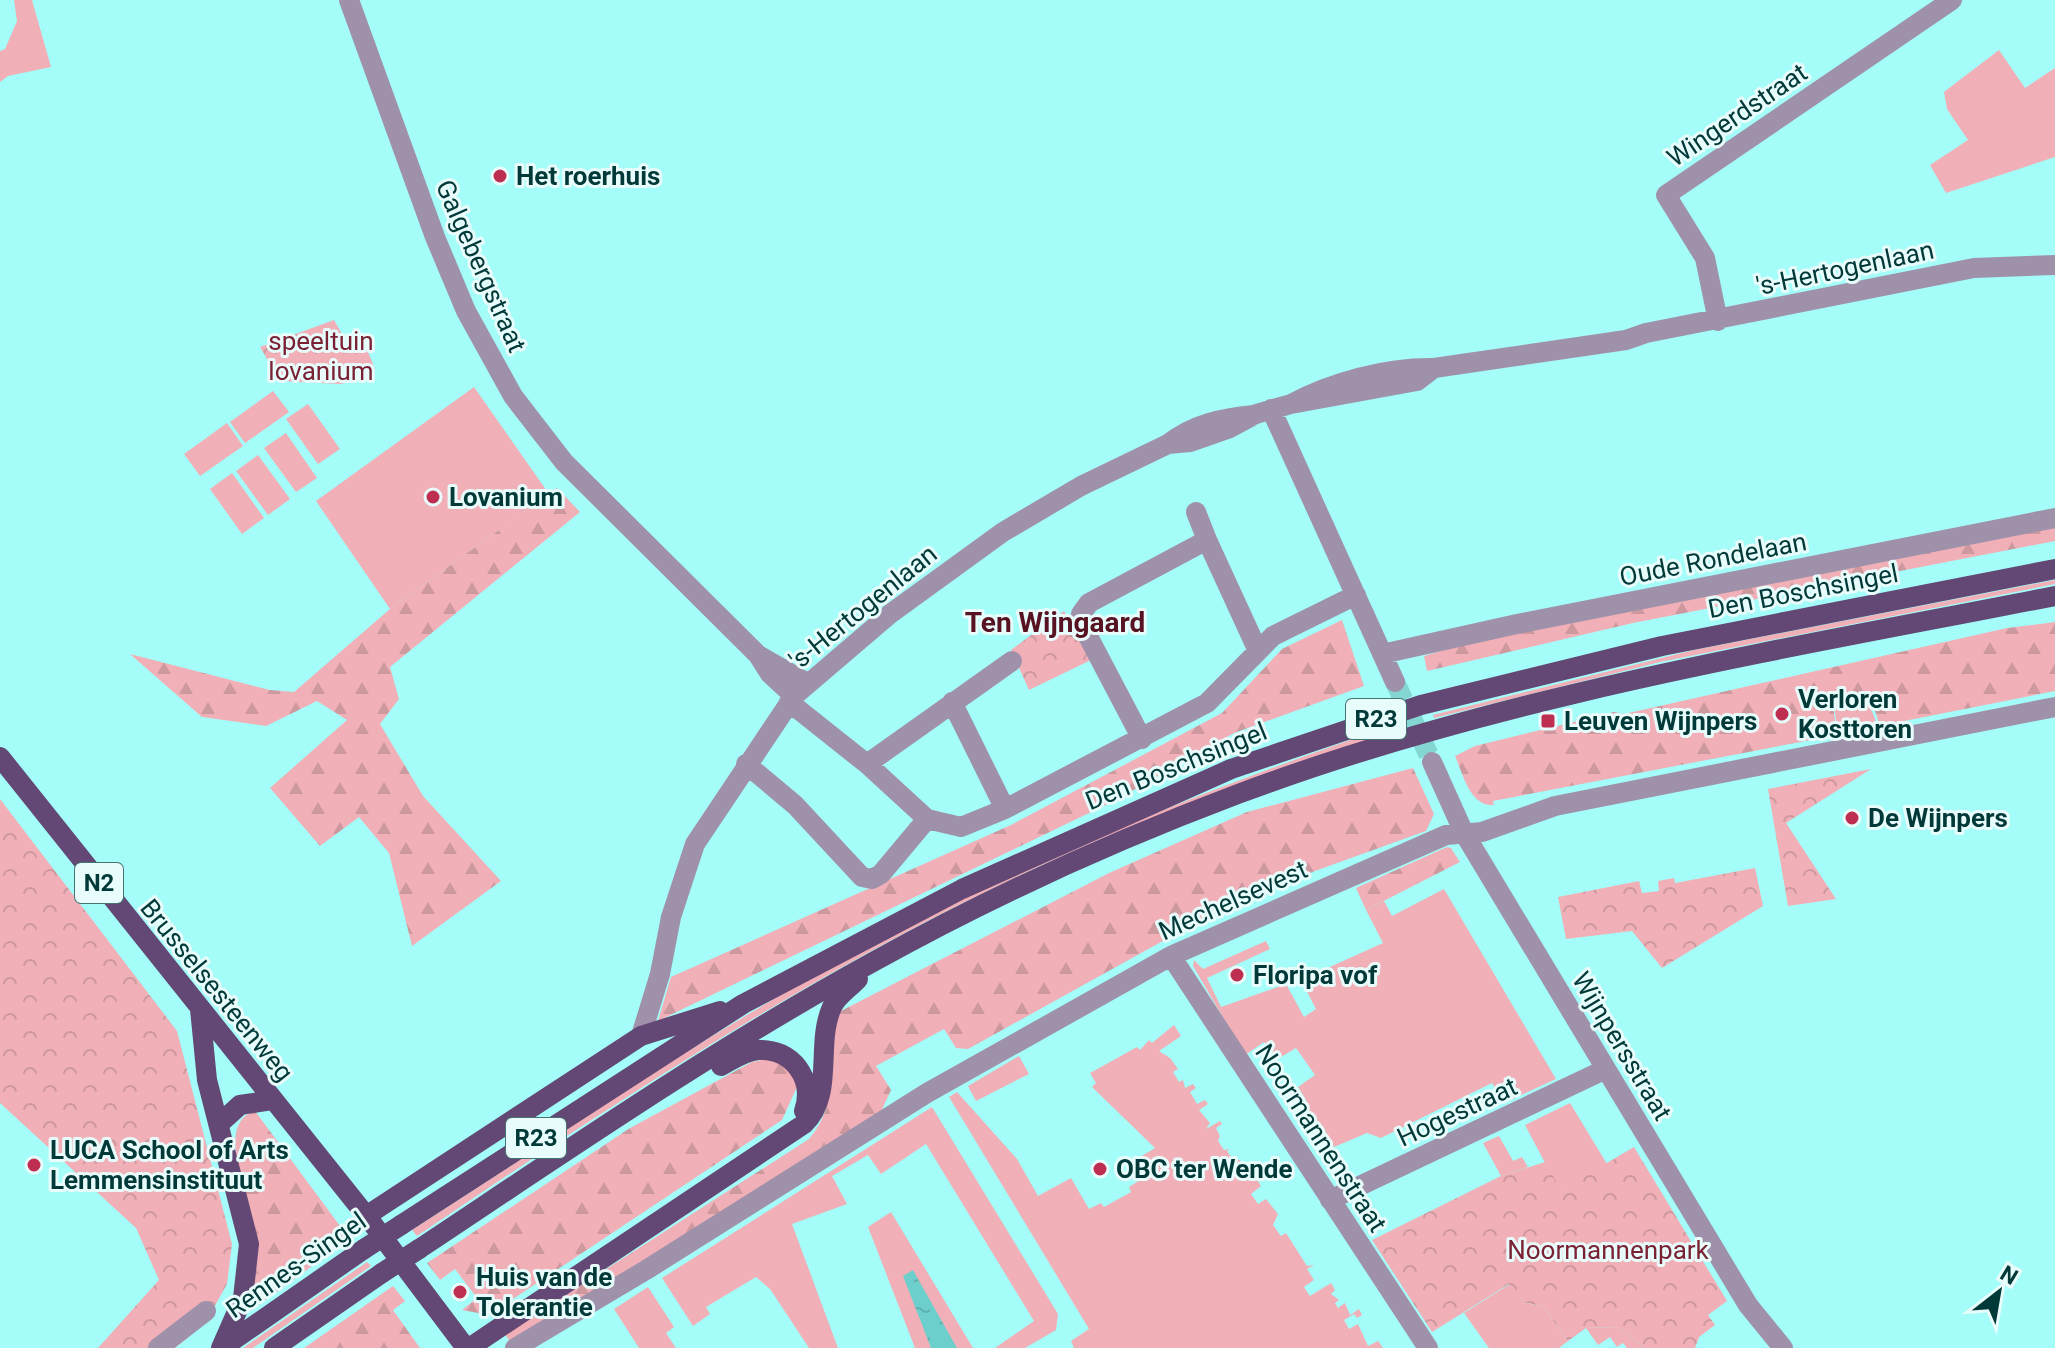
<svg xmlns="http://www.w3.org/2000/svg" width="2055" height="1348" viewBox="0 0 2055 1348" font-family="Roboto,sans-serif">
<defs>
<pattern id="forest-firs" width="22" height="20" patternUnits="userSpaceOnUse" patternTransform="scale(2)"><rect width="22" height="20" fill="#f1b0b7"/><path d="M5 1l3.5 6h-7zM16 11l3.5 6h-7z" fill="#cd989e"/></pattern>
<pattern id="park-crowns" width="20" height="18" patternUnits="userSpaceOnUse" patternTransform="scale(2)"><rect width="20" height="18" fill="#f1b0b7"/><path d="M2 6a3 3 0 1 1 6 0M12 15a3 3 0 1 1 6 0" fill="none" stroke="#cd989e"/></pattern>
<pattern id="water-ripples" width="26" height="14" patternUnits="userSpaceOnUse" patternTransform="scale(2)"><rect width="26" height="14" fill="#6dcfcb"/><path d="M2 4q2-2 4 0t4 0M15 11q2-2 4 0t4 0" fill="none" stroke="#5db2af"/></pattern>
</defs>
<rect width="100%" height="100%" fill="#a4fdf9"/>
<path fill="#f1b0b7" d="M 14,0 L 32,0 L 51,67 L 8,76 L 0,82 L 0,51 L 5,49 L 17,21 Z
M 1999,50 L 2025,88 L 2055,68 L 2055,157 L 1946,193 L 1930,165 L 1968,140 L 1947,109 L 1944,92 Z
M 474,387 L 549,494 L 390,609 L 316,501 Z
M 273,391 L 289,412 L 245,443 L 230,422 Z
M 308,404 L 340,449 L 318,464 L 286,419 Z
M 227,423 L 243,446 L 200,476 L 184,454 Z
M 286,433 L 317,478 L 296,492 L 264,448 Z
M 258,455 L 290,499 L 268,515 L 236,471 Z
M 232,473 L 264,518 L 242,534 L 210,489 Z
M 2055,580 L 2055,584 L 1660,662 L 1434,718 L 1433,715 L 1694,650 Z
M 1846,695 C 1865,696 1872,707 1877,725 L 1838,733 L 1834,706 Z
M 1394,725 L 1396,731 C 1242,779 1091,838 947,911 C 762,1005 589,1120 417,1236 L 412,1230 C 586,1118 758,997 945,907 C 1091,836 1240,777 1394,725 Z
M 1444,889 L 1556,1079 L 1504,1103 L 1492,1083 L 1381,1138 L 1367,1133 L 1334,1147 L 1325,1131 L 1318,1135 L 1303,1111 L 1306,1100 L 1298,1087 L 1315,1075 L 1296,1048 L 1276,1060 L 1264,1042 L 1245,1055 L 1193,966 L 1194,960 L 1203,969 L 1266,941 L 1270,949 L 1207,978 L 1221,1007 L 1286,984 L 1304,1017 L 1316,1009 L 1301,980 L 1383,943 L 1366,910 L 1384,901 L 1392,916 Z
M 1174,1025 L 1181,1036 L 1159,1051 L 1170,1058 L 1178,1069 L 1173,1072 L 1179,1082 L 1183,1080 L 1185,1088 L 1193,1084 L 1196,1088 L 1190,1092 L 1197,1104 L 1205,1100 L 1208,1104 L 1199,1110 L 1210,1123 L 1206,1129 L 1220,1121 L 1222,1124 L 1216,1128 L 1220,1136 L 1218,1141 L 1224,1150 L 1230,1149 L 1227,1151 L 1233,1160 L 1240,1160 L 1249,1179 L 1255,1176 L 1261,1186 L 1251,1194 L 1258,1204 L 1266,1199 L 1278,1214 L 1273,1225 L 1281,1236 L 1286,1233 L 1307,1266 L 1314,1265 L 1307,1269 L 1314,1280 L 1304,1287 L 1310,1296 L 1331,1283 L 1335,1290 L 1331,1294 L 1339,1300 L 1335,1303 L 1338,1308 L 1345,1303 L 1350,1315 L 1359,1309 L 1362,1315 L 1357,1318 L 1354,1314 L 1344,1320 L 1349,1329 L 1358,1324 L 1368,1346 L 1378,1341 L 1383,1348 L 1074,1348 L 1071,1341 L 1089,1329 L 949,1097 L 957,1092 L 1017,1159 L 1038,1196 L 1071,1178 L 1089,1209 L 1101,1203 L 1104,1207 L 1131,1192 L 1129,1187 L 1140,1180 L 1130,1163 L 1155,1148 L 1092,1087 L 1096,1083 L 1090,1073 L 1137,1047 L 1140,1050 L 1149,1040 L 1152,1043 Z
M 1019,1056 L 1029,1074 L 976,1101 L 968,1086 Z
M 1570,1103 L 1607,1164 L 1560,1191 L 1525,1125 Z
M 932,1107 L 1058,1314 L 1056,1330 L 1025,1348 L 995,1348 L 1034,1321 L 926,1144 L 881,1174 L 868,1155 L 832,1176 L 847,1204 L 792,1224 L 838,1348 L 809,1348 L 770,1289 L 756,1277 L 706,1307 L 710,1314 L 693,1326 L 662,1278 Z
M 1499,1136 L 1513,1161 L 1522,1157 L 1528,1167 L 1501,1176 L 1483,1143 Z
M 891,1212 L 973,1348 L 915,1348 L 868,1227 Z
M 367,1262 L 371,1266 L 253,1348 L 243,1348 Z
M 1510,1284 L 1525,1303 L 1543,1306 L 1568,1341 L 1559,1348 L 1489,1348 L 1464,1313 Z
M 648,1287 L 674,1327 L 666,1333 L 676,1348 L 639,1348 L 614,1309 Z
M 1618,1327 L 1645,1348 L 1627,1348 L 1623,1343 L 1617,1347 L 1610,1337 L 1598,1345 L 1586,1328 Z"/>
<path fill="url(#forest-firs)" d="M 557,488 L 580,512 L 390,667 L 399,699 L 380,724 L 423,796 L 501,881 L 412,946 L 389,853 L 359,817 L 320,846 L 270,788 L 347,720 L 317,701 L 266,726 L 202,717 L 130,654 L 270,690 L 294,692 L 390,609 Z
M 2055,525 L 2055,541 L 1633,623 L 1427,671 L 1424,656 L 1490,636 Z
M 1342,620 L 1364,686 L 1234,733 L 1116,800 L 658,1021 L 671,977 L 1011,825 L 1222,713 L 1282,649 Z
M 2055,622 L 2055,691 L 1879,726 C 1877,707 1866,694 1846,694 L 1833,706 L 1837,735 L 1493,801 L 1494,805 C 1470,807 1463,774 1455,756 L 1475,746 L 1614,712 L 1624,714 L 2007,628 Z
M 1413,768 L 1434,814 L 1426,831 L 1315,871 L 1244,901 L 1161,942 L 968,1049 L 956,1048 L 944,1029 L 876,1066 L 891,1090 L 879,1116 L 510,1342 L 505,1334 L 809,1139 C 841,1103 827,1055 839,1012 L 1109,873 L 1247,812 Z
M 1447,847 L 1451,848 L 1460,862 L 1366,910 L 1356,888 Z
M 767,1059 C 785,1061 792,1071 797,1087 L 782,1120 L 489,1315 L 462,1310 L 477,1298 L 455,1269 L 440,1280 L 427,1263 L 630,1128 L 752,1062 Z
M 255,1111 L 340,1226 L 353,1236 L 259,1305 L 248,1302 C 250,1278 256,1250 253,1226 C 249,1197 214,1123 255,1111 Z
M 393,1286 L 405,1301 L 393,1310 L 420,1348 L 304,1348 Z"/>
<path fill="url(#park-crowns)" d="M 334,320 L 348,345 L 368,352 L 375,369 L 367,379 L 340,384 L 280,381 L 260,347 Z
M 1064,611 L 1091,660 L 1029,690 L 1011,650 Z
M 1871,769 L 1786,823 L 1836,899 L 1788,906 L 1768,789 Z
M 0,799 L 177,1031 L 232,1244 L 227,1284 L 212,1311 L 196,1331 L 175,1348 L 98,1348 L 159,1280 L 136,1228 L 0,1103 Z
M 1755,868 L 1763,906 L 1662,968 L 1632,931 L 1566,939 L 1558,897 L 1639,881 L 1642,893 L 1659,891 L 1658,881 L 1674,878 L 1675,883 Z
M 1634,1147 L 1727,1301 L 1708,1315 L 1715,1325 L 1699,1337 L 1695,1348 L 1645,1348 L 1618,1327 L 1586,1328 L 1568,1341 L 1543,1306 L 1525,1303 L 1509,1284 L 1432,1332 L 1372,1240 L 1501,1176 L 1545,1162 L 1561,1190 Z"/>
<path fill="url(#water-ripples)" d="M 913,1270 L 957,1348 L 931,1348 L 903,1276 Z"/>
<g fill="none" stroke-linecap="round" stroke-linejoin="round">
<path stroke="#83d6d2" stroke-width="20" stroke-dasharray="20 10" stroke-linecap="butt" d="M 1395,682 L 1432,762"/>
<path stroke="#a091ab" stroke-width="20" d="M 349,0 L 435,237 L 466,311 L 513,396 L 564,462 L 758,655
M 1718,321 L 1705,258 L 1666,195 L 1952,0
M 1434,368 L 1626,340 L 1646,333 L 1974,268 L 2055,265
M 1271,409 L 1395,682
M 1254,415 C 1222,418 1194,424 1168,444 L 1190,442 L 1230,428 L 1256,414 L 1291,404 L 1417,381 L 1434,368 C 1387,367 1332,382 1291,404
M 1196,512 L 1207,540
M 1382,654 L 1517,624 L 2055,518
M 794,696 L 770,674 L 758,655 L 807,683
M 789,702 L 867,764 L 927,819 L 961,827 L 1005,809 L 1207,703 L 1273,636 L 1356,595
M 952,702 L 1005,809
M 1142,739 L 1081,623 L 1081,614 L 1089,603 L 1207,540 L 1258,651
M 1432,762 L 1464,833 L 1748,1305 L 1783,1348
M 746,764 L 795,805 L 862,877 L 872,879 L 881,874 L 927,819
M 867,764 L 1012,661
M 1171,956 L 1428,1348
M 641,1036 L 660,974 L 671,917 L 695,844 L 794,696 L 890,614 L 1003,532 L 1081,486 L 1168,444
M 1330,1200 L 1606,1069
M 158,1348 L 206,1311
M 515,1348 L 646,1270 L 927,1093 L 1171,956 L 1446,835 L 1482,832 L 1555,806 L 2055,707"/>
<path stroke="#634774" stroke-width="20" d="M 0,757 L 372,1223 L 466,1348
M 200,1009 L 207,1080 L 249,1244 L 243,1298 L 221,1348
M 721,1066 C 732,1060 745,1051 758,1050 C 792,1048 815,1079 804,1111
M 219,1124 L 240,1105 L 272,1100
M 366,1216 L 641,1036 L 720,1011
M 401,1225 L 743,1004 L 962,889 L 1231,769 L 1421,705 L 1662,646 L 2055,569
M 419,1249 C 568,1150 716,1048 873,962 C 990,897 1113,841 1238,794 C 1502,695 1780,650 2055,596
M 222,1348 L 364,1249
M 274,1348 L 382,1273
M 469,1348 L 804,1124 C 835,1094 815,1044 832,1007 C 837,996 849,989 858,979"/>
<path stroke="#634774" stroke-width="20" d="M 364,1249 L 401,1225
M 382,1273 L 419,1249"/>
</g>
<g fill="#be2e51" stroke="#e8fcfb" stroke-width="3">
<circle cx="500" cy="176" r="8"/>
<circle cx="433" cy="497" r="8"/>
<circle cx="1782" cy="714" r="8"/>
<rect x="1540" y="713" width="16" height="16" rx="4"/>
<circle cx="1852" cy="818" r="8"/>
<circle cx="1237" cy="975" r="8"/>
<circle cx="34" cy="1165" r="8"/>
<circle cx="1100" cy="1169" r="8"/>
<circle cx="460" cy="1292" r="8"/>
</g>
<g text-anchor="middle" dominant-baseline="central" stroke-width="6" stroke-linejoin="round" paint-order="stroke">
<g fill="#e8fcfb" stroke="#467472" stroke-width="2">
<rect x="1346" y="699" width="60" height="40" rx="6"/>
<rect x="75" y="863" width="48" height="40" rx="6"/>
<rect x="506" y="1118" width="60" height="40" rx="6"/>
</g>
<g font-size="24" font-weight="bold" fill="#003938">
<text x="1376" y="719">R23</text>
<text x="99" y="883">N2</text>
<text x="536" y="1138">R23</text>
</g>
<g font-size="26" fill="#003938" stroke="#e8fcfb">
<text transform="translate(1737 115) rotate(-34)">Wingerdstraat</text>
<text transform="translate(481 266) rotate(66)">Galgebergstraat</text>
<text transform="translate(1845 268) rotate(-12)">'s-Hertogenlaan</text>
<text transform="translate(1713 559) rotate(-11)">Oude Rondelaan</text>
<text transform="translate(1803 591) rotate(-11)">Den Boschsingel</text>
<text transform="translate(863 607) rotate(-39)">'s-Hertogenlaan</text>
<text transform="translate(1176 766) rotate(-22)">Den Boschsingel</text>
<text transform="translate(1233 900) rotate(-24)">Mechelsevest</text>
<text transform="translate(217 990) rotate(51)">Brusselsesteenweg</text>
<text transform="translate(1622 1046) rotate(59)">Wijnpersstraat</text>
<text transform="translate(1457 1112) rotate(-25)">Hogestraat</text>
<text transform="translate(1321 1138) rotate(57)">Noormannenstraat</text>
<text transform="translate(296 1265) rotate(-35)">Rennes-Singel</text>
</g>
<g font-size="26" font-weight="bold" fill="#003938" stroke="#e8fcfb" text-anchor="start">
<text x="516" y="176">Het roerhuis</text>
<text x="449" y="497">Lovanium</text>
<text x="1798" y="699">Verloren<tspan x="1798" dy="30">Kosttoren</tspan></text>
<text x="1564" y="721">Leuven Wijnpers</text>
<text x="1868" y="818">De Wijnpers</text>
<text x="1253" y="975">Floripa vof</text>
<text x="50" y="1150">LUCA School of Arts<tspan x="50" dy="30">Lemmensinstituut</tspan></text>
<text x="1116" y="1169">OBC ter Wende</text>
<text x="476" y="1277">Huis van de<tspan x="476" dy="30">Tolerantie</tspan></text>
</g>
<g font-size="26" fill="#7a2134" stroke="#e8fcfb">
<text x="321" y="341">speeltuin<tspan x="321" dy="30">lovanium</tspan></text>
<text x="1608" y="1250">Noormannenpark</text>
</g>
<g font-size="28" font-weight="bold" fill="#581323" stroke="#e8fcfb">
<text x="1055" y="622">Ten Wijngaard</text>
</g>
</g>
<g transform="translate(1999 1292) rotate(31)" stroke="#e8fcfb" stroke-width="6" paint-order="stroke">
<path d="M0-6L14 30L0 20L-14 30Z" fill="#003938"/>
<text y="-12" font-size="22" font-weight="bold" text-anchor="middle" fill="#003938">N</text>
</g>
</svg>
